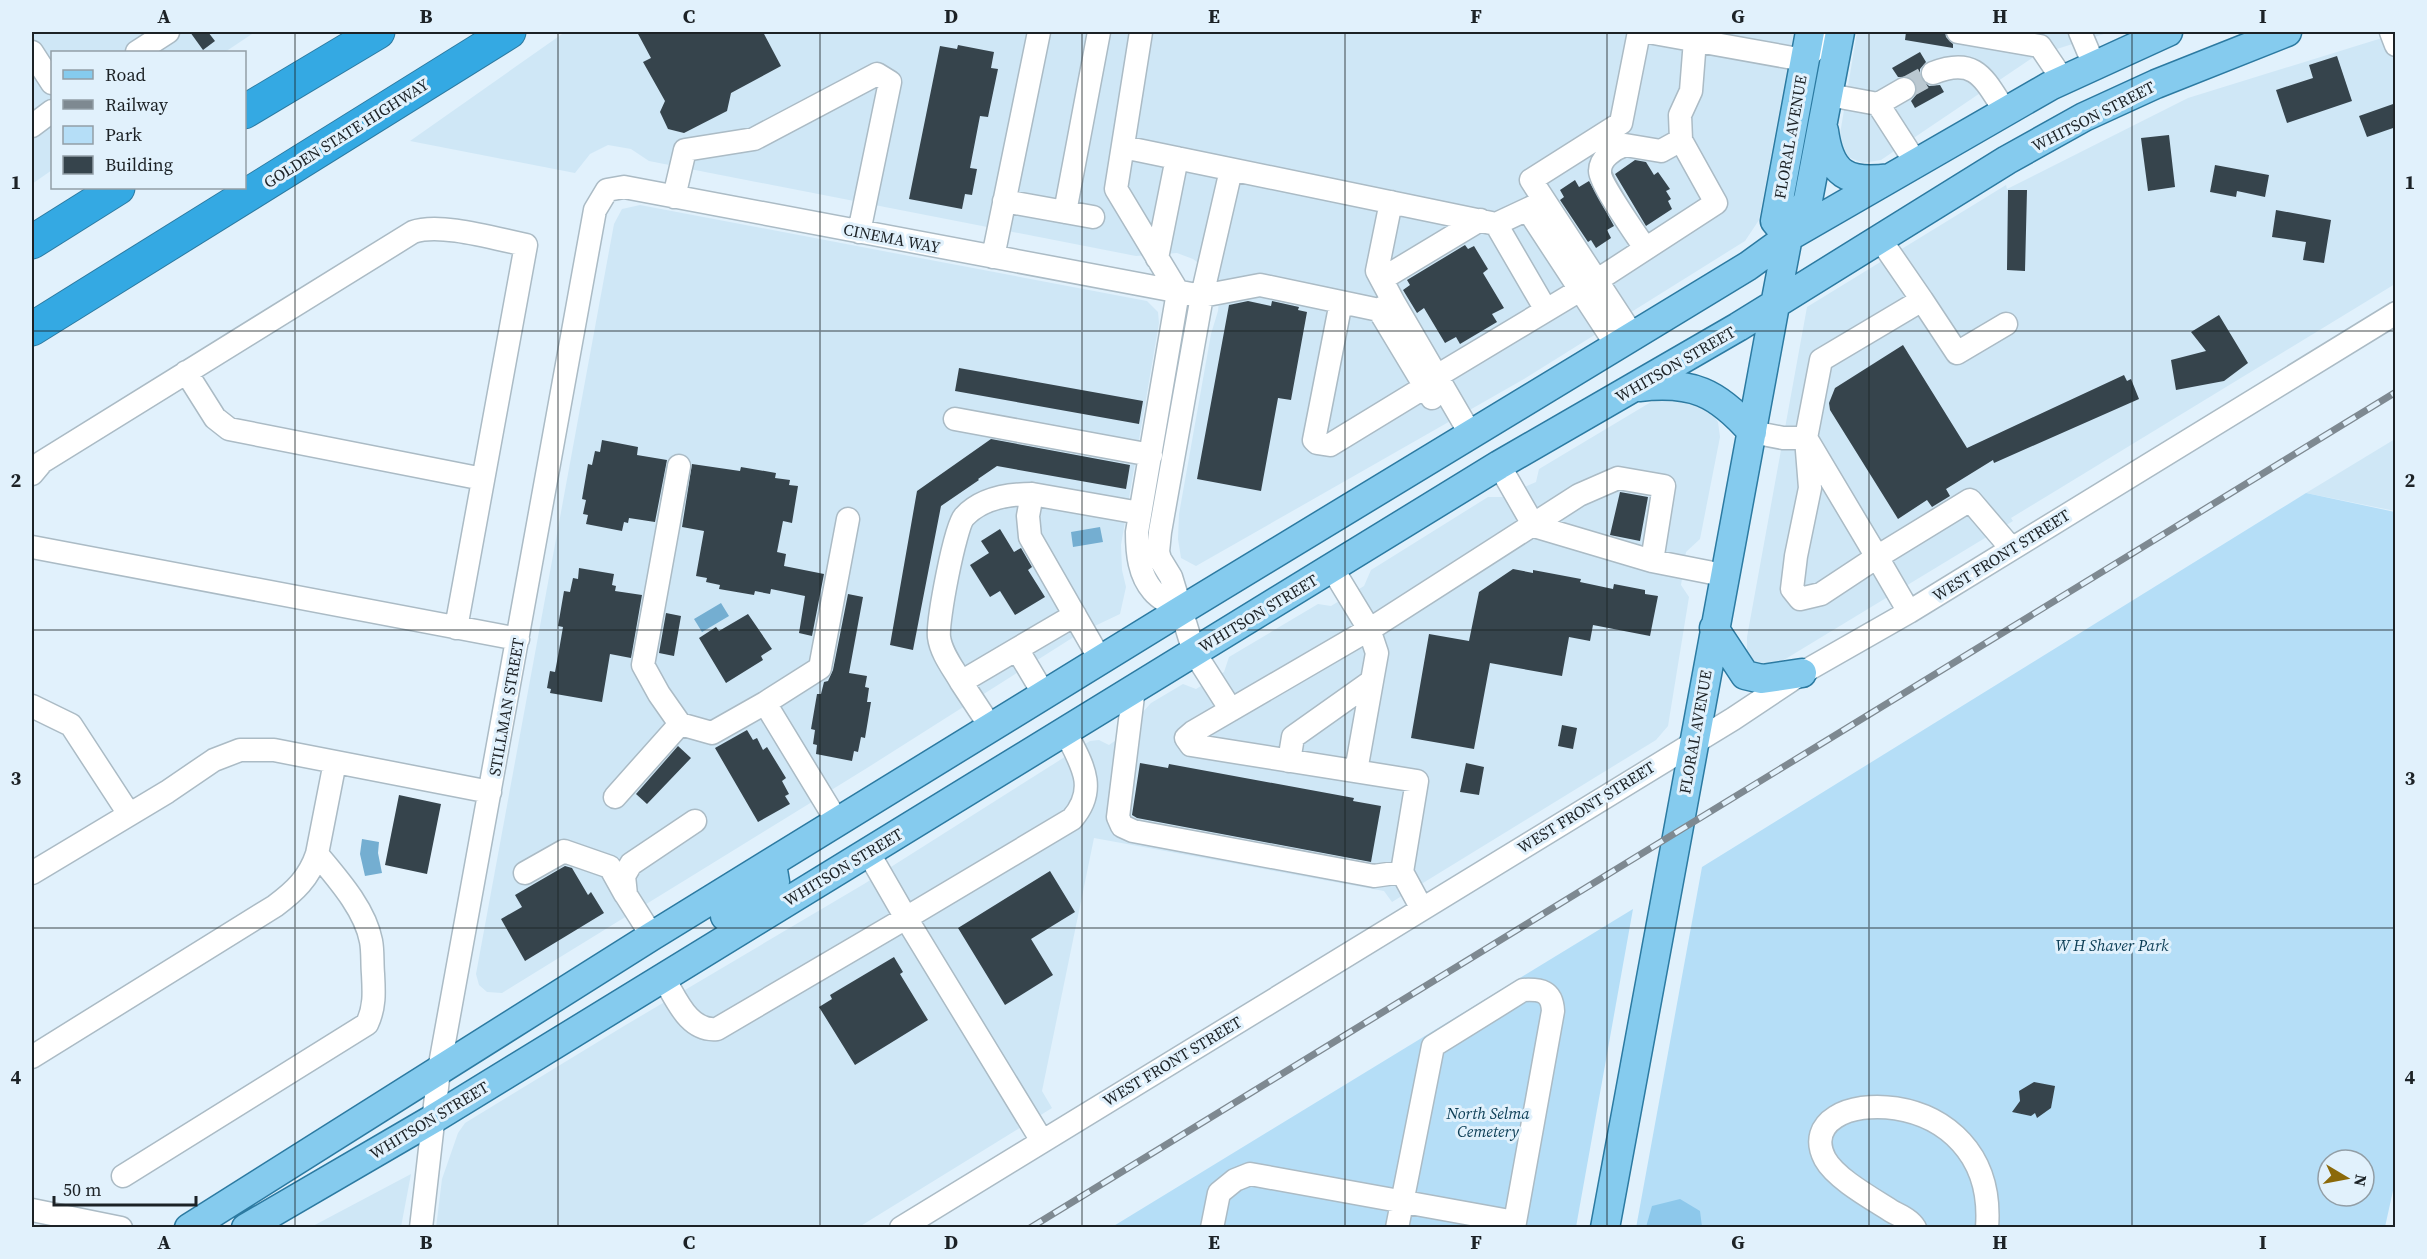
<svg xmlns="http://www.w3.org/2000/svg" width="2427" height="1259" viewBox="0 0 2427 1259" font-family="'Source Serif 4',serif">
<rect width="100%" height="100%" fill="#e1f1fc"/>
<path fill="#cfe7f6" d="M 32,32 L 255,32 L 225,52 L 52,52 L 52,170 L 32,184 Z
M 565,32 L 1794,32 L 1759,220 L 1745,241 L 1524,379 L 1196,566 L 1181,558 L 1178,539 L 1179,514 L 1211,334 L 1218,311 L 1219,302 L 1205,268 L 1193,259 L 1177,253 L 1136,256 L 649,161 L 631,149 L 608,145 L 590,154 L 575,173 L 410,141 Z
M 1857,32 L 2110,32 L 2035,56 L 1881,160 L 1863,163 L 1848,157 L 1838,146 Z
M 2395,34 L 2395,284 L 2011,518 L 2013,521 L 1777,664 L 1770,666 L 1757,664 L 1753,661 L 1747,651 L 1747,637 L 1807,307 L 2006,185 L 2007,189 L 2188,98 Z
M 640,205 L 1147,301 L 1158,312 L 1159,323 L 1121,545 L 1122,570 L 1126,587 L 1120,614 L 1080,633 L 867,768 L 502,993 L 487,992 L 479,985 L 476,974 L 614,224 L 622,209 Z
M 1661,398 L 1700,404 L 1711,411 L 1718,422 L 1720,437 L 1700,539 L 1686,552 L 1681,585 L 1689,597 L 1668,726 L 1656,740 L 1392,902 L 1384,891 L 1094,838 L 1042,1091 L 1052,1108 L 859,1227 L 436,1228 L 442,1179 L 458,1133 L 465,1123 L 624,1026 L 864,884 L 1090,741 L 1099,740 L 1109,745 L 1138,725 L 1142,713 L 1151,703 L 1183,684 L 1196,689 L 1224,672 L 1229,657 L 1318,604 L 1331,606 L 1364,586 L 1371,570 L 1488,497 L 1502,497 L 1536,482 L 1539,469 L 1651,402 Z
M 2395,439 L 2395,511 L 2306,493 Z
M 411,1174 L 401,1227 L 311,1227 Z"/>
<path fill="#b5def7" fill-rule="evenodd" d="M 2306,493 L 2395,512 L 2396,1177 L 2385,1227 L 1636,1228 L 1702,867 ZM 2328,1160 L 2364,1160 L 2364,1196 L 2328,1196 Z
M 1633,909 L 1576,1227 L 1112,1227 Z"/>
<path fill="#8dc8eb" d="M 1680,1199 L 1700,1211 L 1702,1227 L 1646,1227 L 1652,1206 Z"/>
<path fill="#74aed1" d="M 1100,527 L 1103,542 L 1073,547 L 1071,532 Z
M 721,603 L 729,616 L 702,632 L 694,619 Z
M 362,839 L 379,842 L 378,853 L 382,873 L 365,876 L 360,854 Z"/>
<path fill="#36444c" d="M 190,32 L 208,32 L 215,41 L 203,50 Z
M 637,32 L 763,32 L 781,66 L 731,93 L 727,111 L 684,133 L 668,129 L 660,112 L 665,101 L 643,62 L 651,58 Z
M 1906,32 L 1945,32 L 1946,37 L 1953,44 L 1953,48 L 1905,40 Z
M 958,45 L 994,52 L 991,68 L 998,69 L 988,117 L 980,116 L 970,168 L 977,169 L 972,195 L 965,194 L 962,209 L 909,199 L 940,46 L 957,49 Z
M 1920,52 L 1926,62 L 1920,69 L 1920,78 L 1929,86 L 1940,85 L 1944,92 L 1915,108 L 1911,101 L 1916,95 L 1916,83 L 1910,77 L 1898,77 L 1892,68 Z
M 2337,56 L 2352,101 L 2287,123 L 2276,90 L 2313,78 L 2309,65 Z
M 2396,103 L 2396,127 L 2367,137 L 2359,116 Z
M 2169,135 L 2175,187 L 2148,191 L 2141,138 Z
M 1635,160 L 1646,162 L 1654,175 L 1658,172 L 1670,189 L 1666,191 L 1671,199 L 1668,201 L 1672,209 L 1646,226 L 1615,174 Z
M 2215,165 L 2269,175 L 2265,197 L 2237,191 L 2236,197 L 2210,192 Z
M 1575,180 L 1579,187 L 1589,181 L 1614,226 L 1607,230 L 1611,238 L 1596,248 L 1591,240 L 1588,242 L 1560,200 L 1564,197 L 1560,190 Z
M 2008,190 L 2027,190 L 2025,271 L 2007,270 Z
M 2276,210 L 2331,220 L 2324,263 L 2303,260 L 2306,242 L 2272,237 Z
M 1465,245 L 1468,249 L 1474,246 L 1488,269 L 1483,273 L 1504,308 L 1492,314 L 1497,322 L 1460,344 L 1456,337 L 1445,343 L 1424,308 L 1417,313 L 1403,290 L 1410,285 L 1407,280 Z
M 1248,301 L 1271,306 L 1272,301 L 1299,307 L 1298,310 L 1307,312 L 1291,400 L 1278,398 L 1261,491 L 1197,479 L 1229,305 Z
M 2219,315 L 2248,363 L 2224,381 L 2176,390 L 2171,360 L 2206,351 L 2191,332 Z
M 1903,345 L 1967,448 L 2124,375 L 2127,381 L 2131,379 L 2139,399 L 1994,463 L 1993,460 L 1946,489 L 1950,496 L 1932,507 L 1927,500 L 1898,519 L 1830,410 L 1829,403 L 1835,388 Z
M 959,368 L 1143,401 L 1139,424 L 955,391 Z
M 991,439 L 1130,465 L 1126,489 L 997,466 L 978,479 L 979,480 L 941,506 L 913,650 L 890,645 L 917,491 Z
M 602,440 L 638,447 L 637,455 L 667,460 L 655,522 L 629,518 L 628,523 L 624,522 L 622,531 L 586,524 L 588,515 L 583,514 L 586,500 L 582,499 L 588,464 L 592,465 L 595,451 L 600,452 Z
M 692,464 L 740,471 L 741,467 L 776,473 L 775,478 L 790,480 L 789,485 L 798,486 L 792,523 L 783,521 L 777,552 L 786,554 L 784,566 L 824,574 L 812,636 L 799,633 L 805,596 L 771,589 L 770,594 L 755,591 L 754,595 L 719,589 L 720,585 L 706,582 L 707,578 L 696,576 L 704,531 L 682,527 Z
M 1620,492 L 1648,497 L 1640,541 L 1610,535 Z
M 1000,529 L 1014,552 L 1021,548 L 1032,567 L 1028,570 L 1045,597 L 1015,615 L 1000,591 L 990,597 L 970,565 L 989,553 L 981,541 Z
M 579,568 L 614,574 L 612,585 L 616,586 L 615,591 L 642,595 L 631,658 L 610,654 L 602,702 L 550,693 L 551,689 L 547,688 L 550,671 L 555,672 L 558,656 L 563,627 L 558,626 L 564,591 L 570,592 L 573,578 L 578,579 Z
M 1513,569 L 1533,573 L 1533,570 L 1581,579 L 1580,582 L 1613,589 L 1614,584 L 1645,590 L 1645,594 L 1658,596 L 1650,636 L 1593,625 L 1590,641 L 1569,637 L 1562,676 L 1490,663 L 1474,749 L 1411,738 L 1429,634 L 1469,641 L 1479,592 Z
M 848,594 L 863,597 L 849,673 L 867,676 L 865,687 L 869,688 L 867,702 L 871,702 L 865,738 L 861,737 L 858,752 L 854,751 L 852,761 L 816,754 L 817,745 L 813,744 L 815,730 L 811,729 L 817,694 L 821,694 L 824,682 L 828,681 L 833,670 Z
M 666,613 L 681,616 L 674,656 L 659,653 Z
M 748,614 L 772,649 L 761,656 L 763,660 L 726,683 L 699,638 L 716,627 L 719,631 Z
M 1562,725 L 1577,728 L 1573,749 L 1558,746 Z
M 747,730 L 753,740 L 757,738 L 763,750 L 767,747 L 786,778 L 782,781 L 789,794 L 785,796 L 790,804 L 758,822 L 715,748 Z
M 678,746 L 691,758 L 647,804 L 636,794 Z
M 1140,763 L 1168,768 L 1169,764 L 1354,798 L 1353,801 L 1381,806 L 1371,862 L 1137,818 L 1132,815 Z
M 1466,763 L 1484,767 L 1479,795 L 1460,792 Z
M 399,795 L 441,804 L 427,874 L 385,865 Z
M 565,866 L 572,868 L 588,895 L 591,892 L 604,913 L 525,961 L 501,919 L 522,907 L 515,895 Z
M 1050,871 L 1075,912 L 1031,939 L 1053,975 L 1005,1005 L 958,928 Z
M 894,957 L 903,972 L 900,974 L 928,1020 L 855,1065 L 819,1007 L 832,999 L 830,995 Z
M 2034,1082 L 2055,1086 L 2051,1108 L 2037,1118 L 2035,1113 L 2031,1116 L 2012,1112 L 2020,1101 L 2019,1091 Z"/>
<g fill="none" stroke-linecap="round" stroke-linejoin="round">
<path stroke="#bac8d1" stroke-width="22" stroke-dasharray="22 11" stroke-linecap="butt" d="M 1904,89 L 1933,73"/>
<defs>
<path id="minor" d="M 1141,32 L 1116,189 L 1178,292
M 1648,32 L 1804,60 L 1832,32
M 1958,32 L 2040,46 L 2063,80
M 2080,32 L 2094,65
M 2391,32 L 2396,45
M 32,52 L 52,83
M 137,52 L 168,32
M 1933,73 C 1976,56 1984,79 2005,111
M 1829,95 L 1878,104 L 1904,89
M 1878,104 L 1916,163
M 32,126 L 52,111
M 1123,147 L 1496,224 L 1543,202
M 1231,170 L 1202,296 L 1260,285 L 1379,310 L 1393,301 L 1377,271 L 1391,202
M 674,197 L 685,150 L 754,139 L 877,74 L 890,82 L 859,232
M 1004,201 L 1093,217
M 1528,210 L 1617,346
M 1065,212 L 1099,32
M 1496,224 L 1546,310
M 1880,239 L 1922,300 L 1821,360 L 1806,438 L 1810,488 L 1796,556 L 1792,589 L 1800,599 L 1821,594 L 1877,557 L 1909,612
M 1645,248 C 1637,236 1599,182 1600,171 C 1600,158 1614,149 1625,145 L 1661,151 L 1681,140
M 993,257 L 1039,32
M 1157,258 L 1177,158
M 1382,279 L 1480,220
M 1596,281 L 1716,203 L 1681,140 L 1680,115 L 1691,91 L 1695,40
M 1178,292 L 1137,532 C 1137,553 1139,575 1153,591 C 1159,599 1172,605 1180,611
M 1922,300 L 1957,353 L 2006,324
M 1393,301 L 1471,435
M 1341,302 L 1314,440 L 1317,443 L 1330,445 L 1425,387
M 1379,310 L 1432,398
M 1633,336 L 1531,180 L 1621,123 L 1639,32
M 186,372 L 215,418 L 229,429 L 483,479
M 1437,376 L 1580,290
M 955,419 L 1151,455
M 1752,432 L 1783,438 L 1806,438 L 1877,557 L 1970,500 L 2011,548
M 1499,465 L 1534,526 L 1652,561 L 1723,575
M 679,466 L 643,665 L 659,694 L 680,724 L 712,733 L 765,703
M 32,474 L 42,462 L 413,232 C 440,222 496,239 526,245 L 456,628
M 1032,494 L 1140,513
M 32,547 L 518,639
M 1017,649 L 1075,615
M 961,682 C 953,668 941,653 939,637 C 937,622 955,527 964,517 C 981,498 1008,494 1032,494 L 1028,516 L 1030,537 L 1101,661
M 1134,688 L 1118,817 L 1122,826 L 1133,831 L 1374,876 L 1402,872
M 32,706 L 71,725 L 129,814
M 992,729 L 961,682 L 1017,649 L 1045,696
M 1289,761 L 1293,737 L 1372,681 L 1377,653 L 1369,629 L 1332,568
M 1356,771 L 1372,681
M 615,797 L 680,724
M 838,823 L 765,703 L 820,668 L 848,519
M 32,873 L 167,792 L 214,760 L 240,750 L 274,750 L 490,792
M 525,873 L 564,851 L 610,867 L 625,894
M 1422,909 L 1402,872 L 1417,781 L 1191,745 L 1186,738 L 1193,732 L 1375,626 L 1579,495 L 1618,478 L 1664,486 L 1652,561
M 652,936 L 626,895 L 624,876 L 631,864 L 695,821
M 663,977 C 676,998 688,1032 717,1029 L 906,918 L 868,852
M 32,1057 L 275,906 C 295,891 309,878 317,854 L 335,762
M 1042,1141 L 906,918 L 1072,819 C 1099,788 1081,763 1065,731
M 123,1176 L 367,1024 C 375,1007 374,992 373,974 C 372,963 373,951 371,941 C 365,909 337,878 317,854
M 32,1210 L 121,1228
M 421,1228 L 439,1070 L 595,210 L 607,190 L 624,187 L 1202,296 L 1160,532 L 1158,552 L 1160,559 L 1171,577 L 1194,652 L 1231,710
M 901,1228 L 1733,719 L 1802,673 L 1909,612 L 2396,313
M 1212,1228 L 1219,1193 L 1235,1180 L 1250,1174 L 1515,1222 L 1514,1228
M 1397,1228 L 1433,1046 L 1523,990 C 1541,989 1552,991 1553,1011 L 1515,1222
M 1915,1228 C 1910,1220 1901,1216 1893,1212 C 1873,1199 1836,1179 1825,1159 C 1786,1085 1999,1075 1987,1228"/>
<path id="major" d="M 1824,131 C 1830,175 1848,184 1890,178
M 1788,237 L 1775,221 L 1810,32
M 1639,387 C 1692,381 1717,392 1752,432
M 1714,628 L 1745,675 L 1762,679 L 1802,673
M 725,916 L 770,888 L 775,882 L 772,864
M 189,1228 L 652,936 L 1180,611 L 1748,266 L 1788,237 L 2050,86 L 2168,32
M 246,1228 L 433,1119 L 1499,465 L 1738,327 L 2007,160 L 2084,117 L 2156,84 L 2287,32
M 1605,1228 L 1775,305 L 1788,237 L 1808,200 L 1840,32"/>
<path id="highway" d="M 244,112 L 378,32
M 32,242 L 118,188
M 32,329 L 509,32"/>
</defs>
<use href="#minor" stroke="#abbbc5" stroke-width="25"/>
<use href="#major" stroke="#2c7aa1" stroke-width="31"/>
<use href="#highway" stroke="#2c7aa1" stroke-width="35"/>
<use href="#minor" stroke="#fff" stroke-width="22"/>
<use href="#major" stroke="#85cbee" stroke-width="28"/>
<use href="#highway" stroke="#34a9e3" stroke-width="33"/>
<defs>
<path id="rail" d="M 1030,1228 L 2396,392"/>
</defs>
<use href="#rail" stroke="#7e8991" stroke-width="7"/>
<use href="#rail" stroke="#e1f1fc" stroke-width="4.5" stroke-dasharray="14" stroke-linecap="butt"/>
</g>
<path fill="none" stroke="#1c2226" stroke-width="1.5" stroke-opacity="0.55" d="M 295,32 L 295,1228M 558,32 L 558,1228M 820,32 L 820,1228M 1082,32 L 1082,1228M 1345,32 L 1345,1228M 1607,32 L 1607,1228M 1869,32 L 1869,1228M 2132,32 L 2132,1228M 32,331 L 2396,331M 32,630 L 2396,630M 32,928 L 2396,928"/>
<g text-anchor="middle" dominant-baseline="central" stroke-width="6" stroke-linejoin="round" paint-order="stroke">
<g font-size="16" fill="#1c2226" stroke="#e1f1fc">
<text transform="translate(2093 116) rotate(-27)">WHITSON STREET</text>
<text transform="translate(346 133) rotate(-32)">GOLDEN STATE HIGHWAY</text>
<text transform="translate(1790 137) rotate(-80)">FLORAL AVENUE</text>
<text transform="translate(892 238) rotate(11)">CINEMA WAY</text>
<text transform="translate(1675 364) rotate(-30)">WHITSON STREET</text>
<text transform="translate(2001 555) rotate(-32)">WEST FRONT STREET</text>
<text transform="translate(1258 613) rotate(-31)">WHITSON STREET</text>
<text transform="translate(506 707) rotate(-80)">STILLMAN STREET</text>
<text transform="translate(1695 732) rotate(-80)">FLORAL AVENUE</text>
<text transform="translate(1586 807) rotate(-32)">WEST FRONT STREET</text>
<text transform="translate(843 867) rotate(-31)">WHITSON STREET</text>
<text transform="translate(1172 1061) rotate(-31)">WEST FRONT STREET</text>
<text transform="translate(429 1120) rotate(-31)">WHITSON STREET</text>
</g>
<g font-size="16" font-style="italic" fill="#0a3c54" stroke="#e1f1fc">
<text x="2112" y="945">W H Shaver Park</text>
<text x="1488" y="1113">North Selma<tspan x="1488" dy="18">Cemetery</tspan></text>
</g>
</g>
<rect width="2427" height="1259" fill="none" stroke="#e1f1fc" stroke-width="66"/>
<rect x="51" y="51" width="195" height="138" fill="#e1f1fc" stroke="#929ea6" stroke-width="1.5"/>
<rect x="63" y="70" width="30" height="9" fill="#85cbee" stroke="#929ea6" stroke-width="1.5"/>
<text x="105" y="81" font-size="18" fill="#1c2226">Road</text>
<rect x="63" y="100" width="30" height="9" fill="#7e8991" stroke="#929ea6" stroke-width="1.5"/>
<text x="105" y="111" font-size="18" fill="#1c2226">Railway</text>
<rect x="63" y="126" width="30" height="18" fill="#b5def7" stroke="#929ea6" stroke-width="1.5"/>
<text x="105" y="141" font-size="18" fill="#1c2226">Park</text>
<rect x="63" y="156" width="30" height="18" fill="#36444c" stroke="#929ea6" stroke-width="1.5"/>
<text x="105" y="171" font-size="18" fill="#1c2226">Building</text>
<g transform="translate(2346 1178) rotate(100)"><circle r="28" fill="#e1f1fc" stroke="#929ea6" stroke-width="1.5"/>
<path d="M0-4.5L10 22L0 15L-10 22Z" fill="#8b6909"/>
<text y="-9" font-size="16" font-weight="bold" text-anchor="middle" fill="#1c2226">N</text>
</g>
<path d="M54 1196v9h142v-9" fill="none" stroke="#1c2226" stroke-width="3"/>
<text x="63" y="1196" font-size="18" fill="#1c2226" stroke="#e1f1fc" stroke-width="4.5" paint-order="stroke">50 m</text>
<rect x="33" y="33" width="2361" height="1193" fill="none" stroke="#1c2226" stroke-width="2"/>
<g font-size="20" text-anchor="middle" font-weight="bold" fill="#1c2226">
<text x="164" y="23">A</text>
<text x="426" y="23">B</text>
<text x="689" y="23">C</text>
<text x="951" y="23">D</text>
<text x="1214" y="23">E</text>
<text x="1476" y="23">F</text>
<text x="1738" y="23">G</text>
<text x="2000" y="23">H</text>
<text x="2263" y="23">I</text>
<text x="16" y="189">1</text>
<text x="2410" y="189">1</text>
<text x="16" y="487">2</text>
<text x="2410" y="487">2</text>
<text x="16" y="785">3</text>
<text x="2410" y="785">3</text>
<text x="16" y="1084">4</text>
<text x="2410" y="1084">4</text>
<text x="164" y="1249">A</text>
<text x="426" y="1249">B</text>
<text x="689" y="1249">C</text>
<text x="951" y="1249">D</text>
<text x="1214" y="1249">E</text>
<text x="1476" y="1249">F</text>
<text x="1738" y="1249">G</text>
<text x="2000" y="1249">H</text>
<text x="2263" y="1249">I</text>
</g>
</svg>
